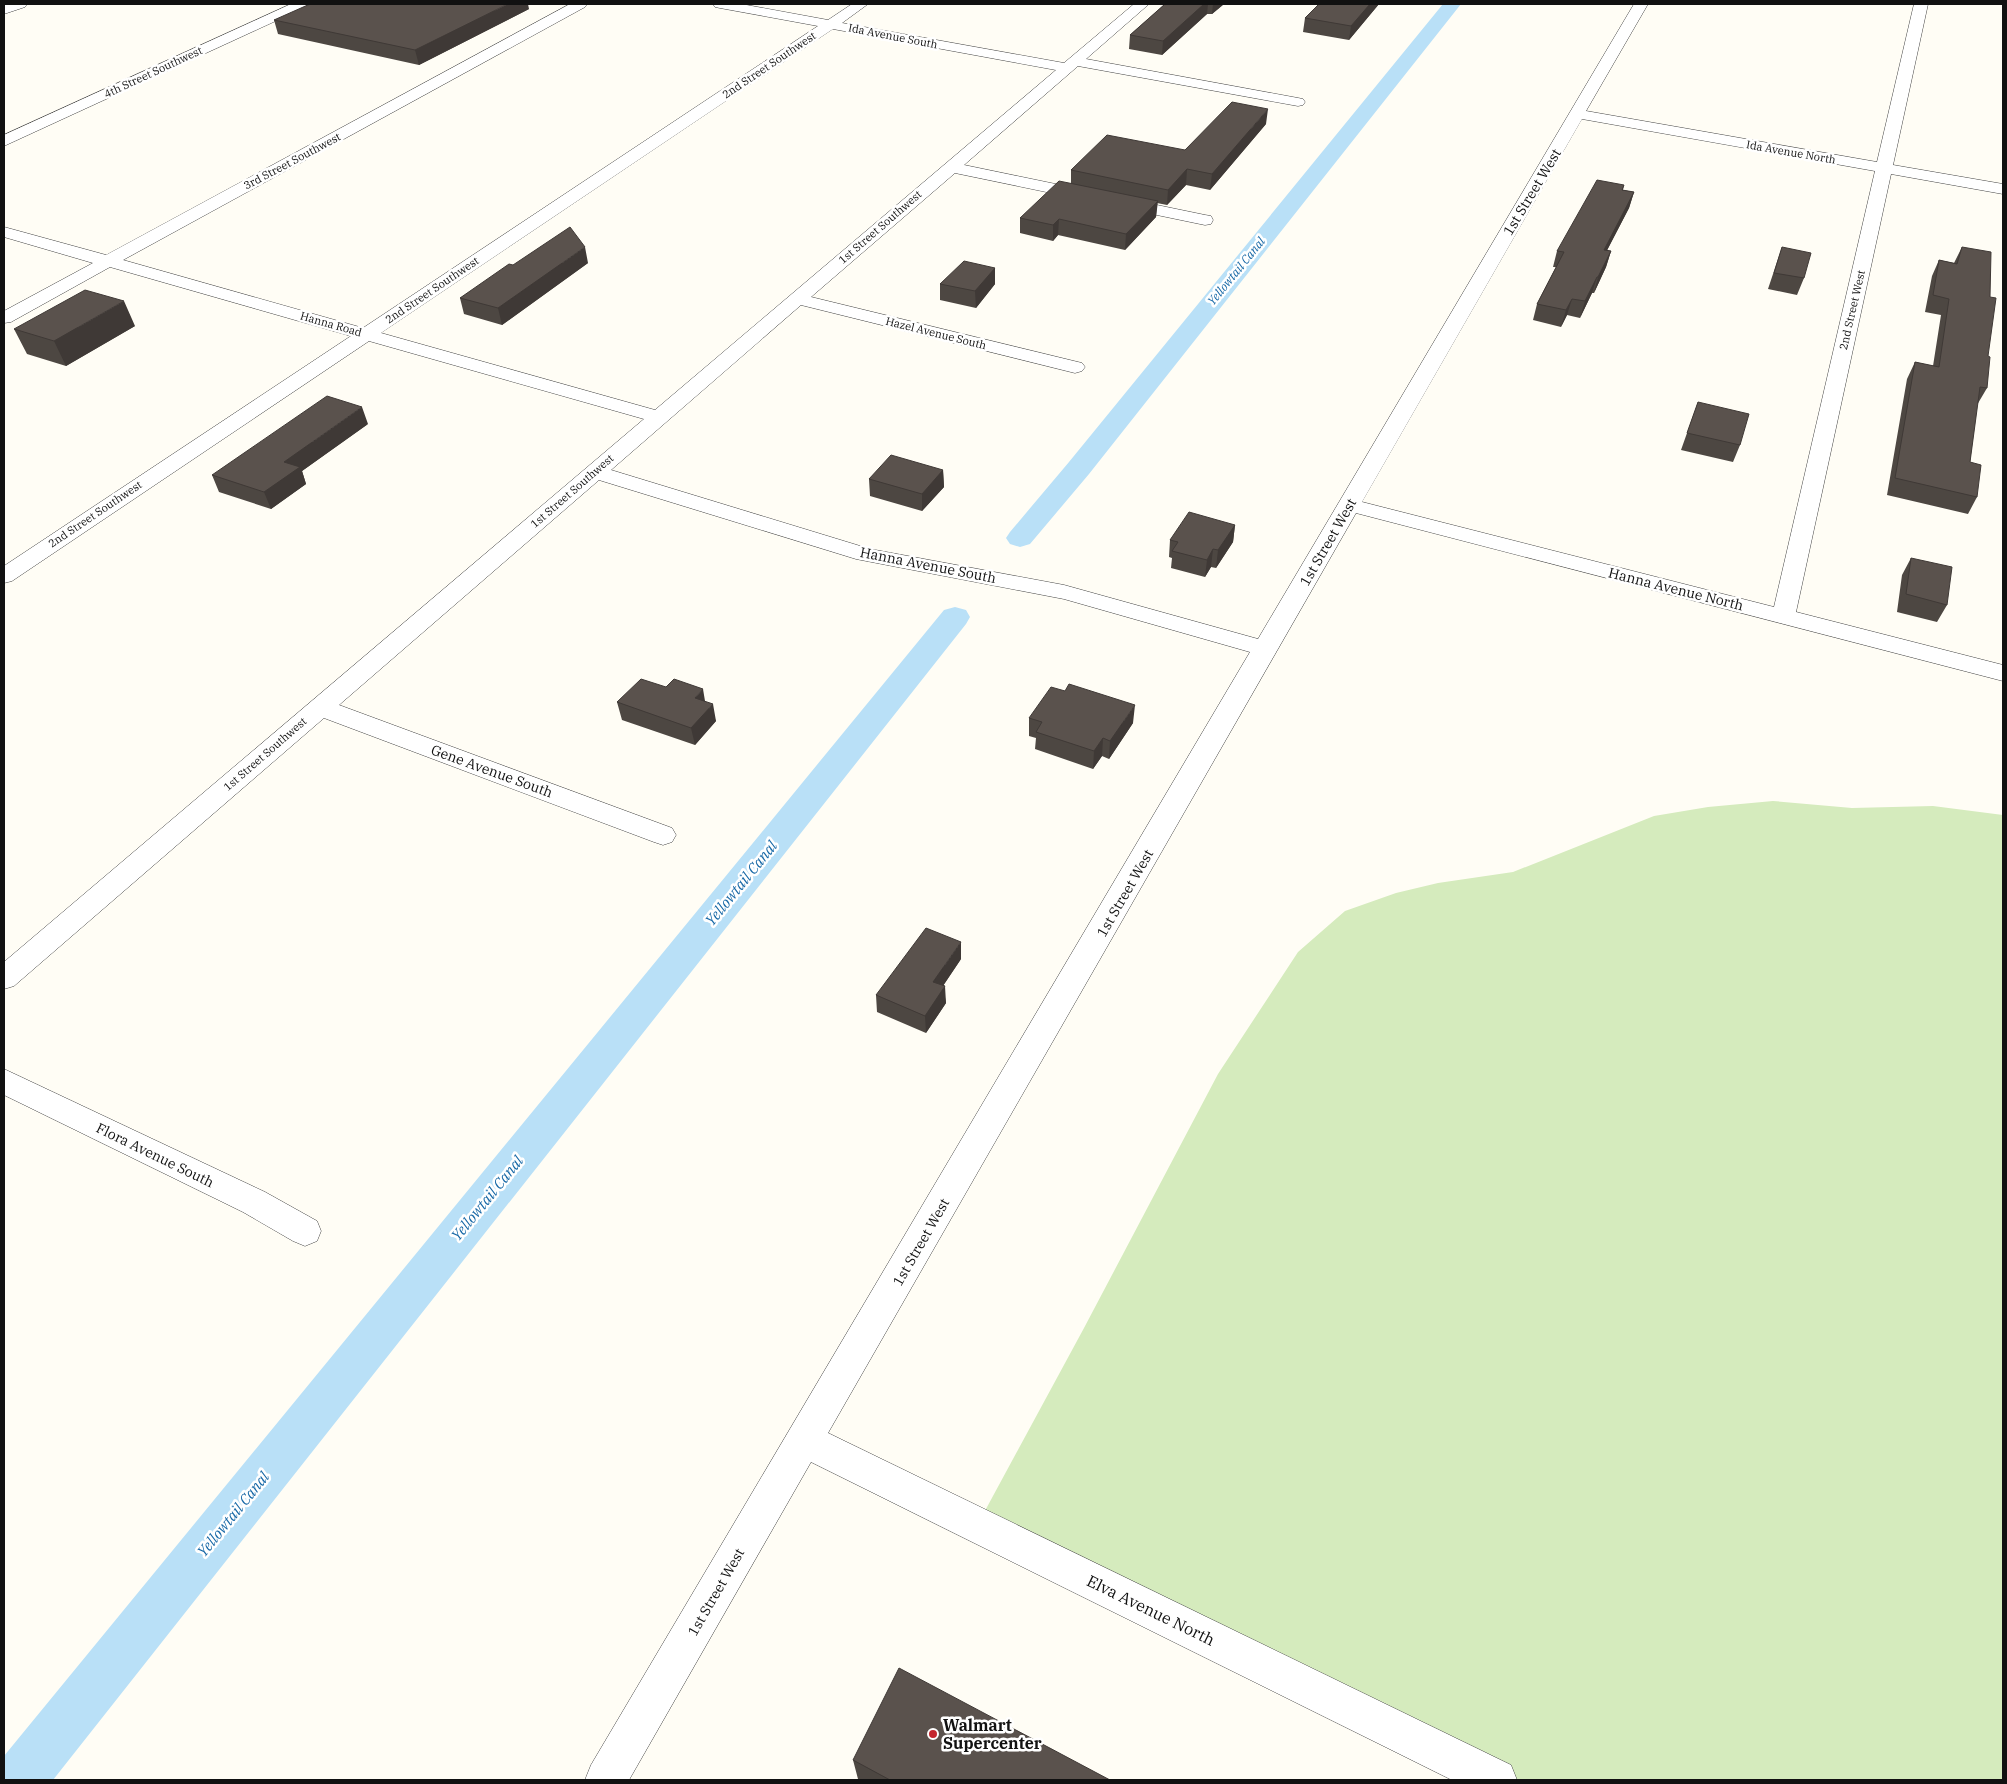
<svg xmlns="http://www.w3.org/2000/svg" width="2007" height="1784" viewBox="0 0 2007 1784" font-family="'IBM Plex Serif',serif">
<rect width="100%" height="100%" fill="#fffdf5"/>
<path fill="#d5ebbd" d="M 1773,801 L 1852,808 L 1933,806 L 2003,815 L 2003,1780 L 1511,1780 L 980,1520 L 1084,1328 L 1218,1074 L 1298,952 L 1345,911 L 1396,893 L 1438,883 L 1513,872 L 1654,816 L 1708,807 Z"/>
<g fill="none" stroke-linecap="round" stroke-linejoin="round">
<path fill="#b9e0f7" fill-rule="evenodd" d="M 1443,4 L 1461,4 L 1089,474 L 1030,544 L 1020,547 L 1010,544 L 1006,538 L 1010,532 L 1069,462 Z
M 955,607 L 966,610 L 970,617 L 966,624 L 53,1780 L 4,1780 L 4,1756 L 944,610 Z"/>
<defs>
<path id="minor" d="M 8,4 L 27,4 L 25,7 L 4,14 L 4,5 Z
M 291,4 L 308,4 L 306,7 L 4,146 L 4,135 Z
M 570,4 L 587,4 L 585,7 L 123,260 L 363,328 L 818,26 L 720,8 L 715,7 L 713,4 L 741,4 L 828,20 L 852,4 L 868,4 L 842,23 L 1064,63 L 1134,4 L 1149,4 L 1086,59 L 1298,98 L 1303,99 L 1305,102 L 1303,105 L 1298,106 L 1078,66 L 964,165 L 1205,215 L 1211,216 L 1213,220 L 1211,224 L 1205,225 L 955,173 L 811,297 L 1082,363 L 1085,367 L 1082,371 L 1075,373 L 801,305 L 611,470 L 870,549 L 1064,585 L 1258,639 L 1634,4 L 1648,4 L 1586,111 L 1877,162 L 1914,4 L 1928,4 L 1893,165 L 2003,184 L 2003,194 L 1891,174 L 1796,612 L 2003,665 L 2003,681 L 1356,513 L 828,1433 L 1511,1765 L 1517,1780 L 1452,1780 L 811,1462 L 629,1780 L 585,1780 L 591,1765 L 1250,652 L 1064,599 L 856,559 L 599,480 L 339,705 L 672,828 L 676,835 L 672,842 L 663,845 L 654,842 L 324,718 L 14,986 L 4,989 L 4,962 L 644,419 L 369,341 L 12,581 L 4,583 L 4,566 L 351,336 L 110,267 L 11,322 L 4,323 L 4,311 L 93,263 L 4,237 L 4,227 L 106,255 ZM 833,29 L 1056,70 L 655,410 L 381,333 ZM 1582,119 L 1875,171 L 1774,607 L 1362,502 Z
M 4,1069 L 265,1192 L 317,1221 L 321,1231 L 317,1241 L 305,1246 L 293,1241 L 243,1212 L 4,1095 Z"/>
</defs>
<use href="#minor" stroke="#444" stroke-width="1"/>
<use href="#minor" fill="#fff" fill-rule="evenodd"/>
</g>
<path fill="#4d4742" d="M 1165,4 L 1224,4 L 1212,14 L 1207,14 L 1162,55 L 1129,49 L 1130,35 Z
M 1319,4 L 1379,4 L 1349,40 L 1303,32 L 1305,18 Z
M 529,9 L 419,65 L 278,34 L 274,20 Z
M 1266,124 L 1210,190 L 1186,185 L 1167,205 L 1157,203 L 1156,217 L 1125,250 L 1058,235 L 1053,241 L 1020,233 L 1020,218 L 1071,183 L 1071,170 L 1185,150 Z
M 1624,185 L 1623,190 L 1634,192 L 1629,208 L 1607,250 L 1611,251 L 1606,267 L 1594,293 L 1592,293 L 1580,318 L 1567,315 L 1561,327 L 1533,320 L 1537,304 L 1556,267 L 1553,267 L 1557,251 Z
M 1782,247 L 1804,278 L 1797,295 L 1768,289 Z
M 1962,247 L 1988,356 L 1987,388 L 1977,405 L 1970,462 L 1977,497 L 1968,514 L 1887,495 L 1907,379 L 1915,362 L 1933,366 L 1941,315 L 1925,312 L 1932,276 L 1939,260 L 1954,263 Z
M 588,263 L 502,325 L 464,314 L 460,298 L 513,265 Z
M 995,268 L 995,284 L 976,308 L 940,300 L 940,284 Z
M 135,326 L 66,366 L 27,354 L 14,329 Z
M 1698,402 L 1740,445 L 1733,462 L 1681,450 Z
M 368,424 L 302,471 L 306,484 L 271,509 L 219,492 L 212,475 Z
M 943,470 L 944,487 L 922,511 L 870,496 L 869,479 Z
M 1235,525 L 1233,542 L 1216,568 L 1211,567 L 1205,577 L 1171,568 L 1172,558 L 1169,557 L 1170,540 Z
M 1911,558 L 1947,605 L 1937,622 L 1897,612 L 1902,575 Z
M 666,687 L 705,701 L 716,721 L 695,745 L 622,720 L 617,702 Z
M 1029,718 L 1133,723 L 1109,759 L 1102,756 L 1093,769 L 1035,749 L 1036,738 L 1029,736 Z
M 961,959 L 943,986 L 946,1003 L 926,1033 L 877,1012 L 876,995 Z
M 853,1760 L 1110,1780 L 861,1780 L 858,1779 Z"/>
<path fill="#3f3936" d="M 508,4 L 528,4 L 529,9 L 419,65 L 415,50 Z
M 1204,4 L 1208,4 L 1207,14 L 1162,55 L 1163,41 Z
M 1213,4 L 1224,4 L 1212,14 Z
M 1370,4 L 1379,4 L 1349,40 L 1351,26 Z
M 1268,109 L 1266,124 L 1210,190 L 1212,174 Z
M 1187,169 L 1186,185 L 1167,205 L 1168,190 Z
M 1634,192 L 1629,208 L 1599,266 L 1604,250 Z
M 1158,201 L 1156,217 L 1125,250 L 1126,234 Z
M 1059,219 L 1058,235 L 1053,241 L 1053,225 Z
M 585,247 L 588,263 L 502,325 L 498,308 Z
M 1611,251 L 1606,267 L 1594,293 L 1598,277 Z
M 995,268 L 995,284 L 976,308 L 975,291 Z
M 1597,277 L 1592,293 L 1580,318 L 1585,301 Z
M 1572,299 L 1567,315 L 1561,327 L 1566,310 Z
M 124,301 L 135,326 L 66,366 L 54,341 Z
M 362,407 L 368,424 L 302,471 L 306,484 L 271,509 L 264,492 L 284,462 Z
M 943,470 L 944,487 L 922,511 L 922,494 Z
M 1235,525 L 1233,542 L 1216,568 L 1218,550 Z
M 1213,549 L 1211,567 L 1205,577 L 1207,560 Z
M 703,689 L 706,707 L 695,698 Z
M 713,704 L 716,721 L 695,745 L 691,728 Z
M 1135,705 L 1133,723 L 1109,759 L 1110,741 Z
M 1103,738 L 1102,756 L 1093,769 L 1094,751 Z
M 961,942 L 961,959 L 934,999 L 933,982 Z
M 945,986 L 946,1003 L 926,1033 L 925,1016 Z"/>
<path fill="#5a524d" stroke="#3f3936" d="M 310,4 L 508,4 L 415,50 L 274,20 Z
M 1165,4 L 1204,4 L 1163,41 L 1130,35 Z
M 1319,4 L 1370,4 L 1351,26 L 1305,18 Z
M 1232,102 L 1268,109 L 1212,174 L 1187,169 L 1168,190 L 1071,170 L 1107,135 L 1185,150 Z
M 1597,180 L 1624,185 L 1622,190 L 1634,192 L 1604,250 L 1611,251 L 1598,277 L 1597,277 L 1585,301 L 1572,299 L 1566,310 L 1537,304 L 1564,252 L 1557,251 Z
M 1059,181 L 1158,201 L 1126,234 L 1059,219 L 1053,225 L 1020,218 Z
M 570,227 L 585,247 L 498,308 L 460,298 L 509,264 L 513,265 Z
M 1782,247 L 1811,253 L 1804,278 L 1774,273 Z
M 1962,247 L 1991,252 L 1990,297 L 1996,298 L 1988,356 L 1990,357 L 1987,388 L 1980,387 L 1970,462 L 1981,465 L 1977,497 L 1895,478 L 1915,362 L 1939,367 L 1949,299 L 1933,295 L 1939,260 L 1957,264 Z
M 964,261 L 995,268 L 975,291 L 940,284 Z
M 85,290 L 124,301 L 54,341 L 14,329 Z
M 327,396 L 362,407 L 284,462 L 300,467 L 264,492 L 212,475 Z
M 1698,402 L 1749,414 L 1740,445 L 1687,433 Z
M 891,455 L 943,470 L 922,494 L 869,479 Z
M 1189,512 L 1235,525 L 1218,550 L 1213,549 L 1207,560 L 1172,551 L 1178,542 L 1170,540 Z
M 1911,558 L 1952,567 L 1947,605 L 1906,594 Z
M 641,679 L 666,687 L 674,679 L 703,689 L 695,698 L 713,704 L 691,728 L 617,702 Z
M 1069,684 L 1135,705 L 1110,741 L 1103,738 L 1094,751 L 1036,732 L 1042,722 L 1029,718 L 1051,687 L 1065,691 Z
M 926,928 L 961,942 L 933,982 L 945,986 L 925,1016 L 876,995 Z
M 899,1668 L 1110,1780 L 890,1780 L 853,1760 Z"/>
<circle fill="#c4262e" stroke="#fff" stroke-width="2" cx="933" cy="1734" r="5"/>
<g text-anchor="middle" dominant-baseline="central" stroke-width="5" stroke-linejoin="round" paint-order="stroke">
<g font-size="11" fill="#111" stroke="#fff">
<text transform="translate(893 36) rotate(11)">Ida Avenue South</text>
<text transform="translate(769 65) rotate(-34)">2nd Street Southwest</text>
<text transform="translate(153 72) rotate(-25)">4th Street Southwest</text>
<text transform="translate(1791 152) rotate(10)">Ida Avenue North</text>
<text transform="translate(292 161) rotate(-28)">3rd Street Southwest</text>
<text transform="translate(880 227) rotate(-41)">1st Street Southwest</text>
<text transform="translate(432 290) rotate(-34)">2nd Street Southwest</text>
<text transform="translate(1852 310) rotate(-77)">2nd Street West</text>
<text transform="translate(331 324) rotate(16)">Hanna Road</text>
<text transform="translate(936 333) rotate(14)">Hazel Avenue South</text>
<text transform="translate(572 491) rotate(-41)">1st Street Southwest</text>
<text transform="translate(95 514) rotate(-34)">2nd Street Southwest</text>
<text transform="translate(265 754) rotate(-41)">1st Street Southwest</text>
</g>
<g font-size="12" font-style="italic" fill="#1768a6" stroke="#fff">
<text transform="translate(1236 271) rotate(-51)">Yellowtail Canal</text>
</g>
<g font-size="14" fill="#111" stroke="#fff">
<text transform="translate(1532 192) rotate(-59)">1st Street West</text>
<text transform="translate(1328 542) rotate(-60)">1st Street West</text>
<text transform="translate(928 565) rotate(11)">Hanna Avenue South</text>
<text transform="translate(1676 589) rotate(14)">Hanna Avenue North</text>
<text transform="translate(492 771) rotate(20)">Gene Avenue South</text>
<text transform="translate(1125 893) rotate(-60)">1st Street West</text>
<text transform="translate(155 1155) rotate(26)">Flora Avenue South</text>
<text transform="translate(921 1242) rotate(-60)">1st Street West</text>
<text transform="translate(716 1592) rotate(-60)">1st Street West</text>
</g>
<g font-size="15" font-style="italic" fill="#1768a6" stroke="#fff">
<text transform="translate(741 883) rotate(-51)">Yellowtail Canal</text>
<text transform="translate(487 1198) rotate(-51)">Yellowtail Canal</text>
<text transform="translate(233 1514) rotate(-51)">Yellowtail Canal</text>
</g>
<g font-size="16" fill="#111" stroke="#fff">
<text transform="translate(1151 1610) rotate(26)">Elva Avenue North</text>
</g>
<g font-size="16" font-weight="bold" fill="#111" stroke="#fff" text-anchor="start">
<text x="943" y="1725">Walmart<tspan x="943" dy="18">Supercenter</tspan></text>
</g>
</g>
<rect width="2007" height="1784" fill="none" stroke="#111111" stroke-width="10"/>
</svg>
